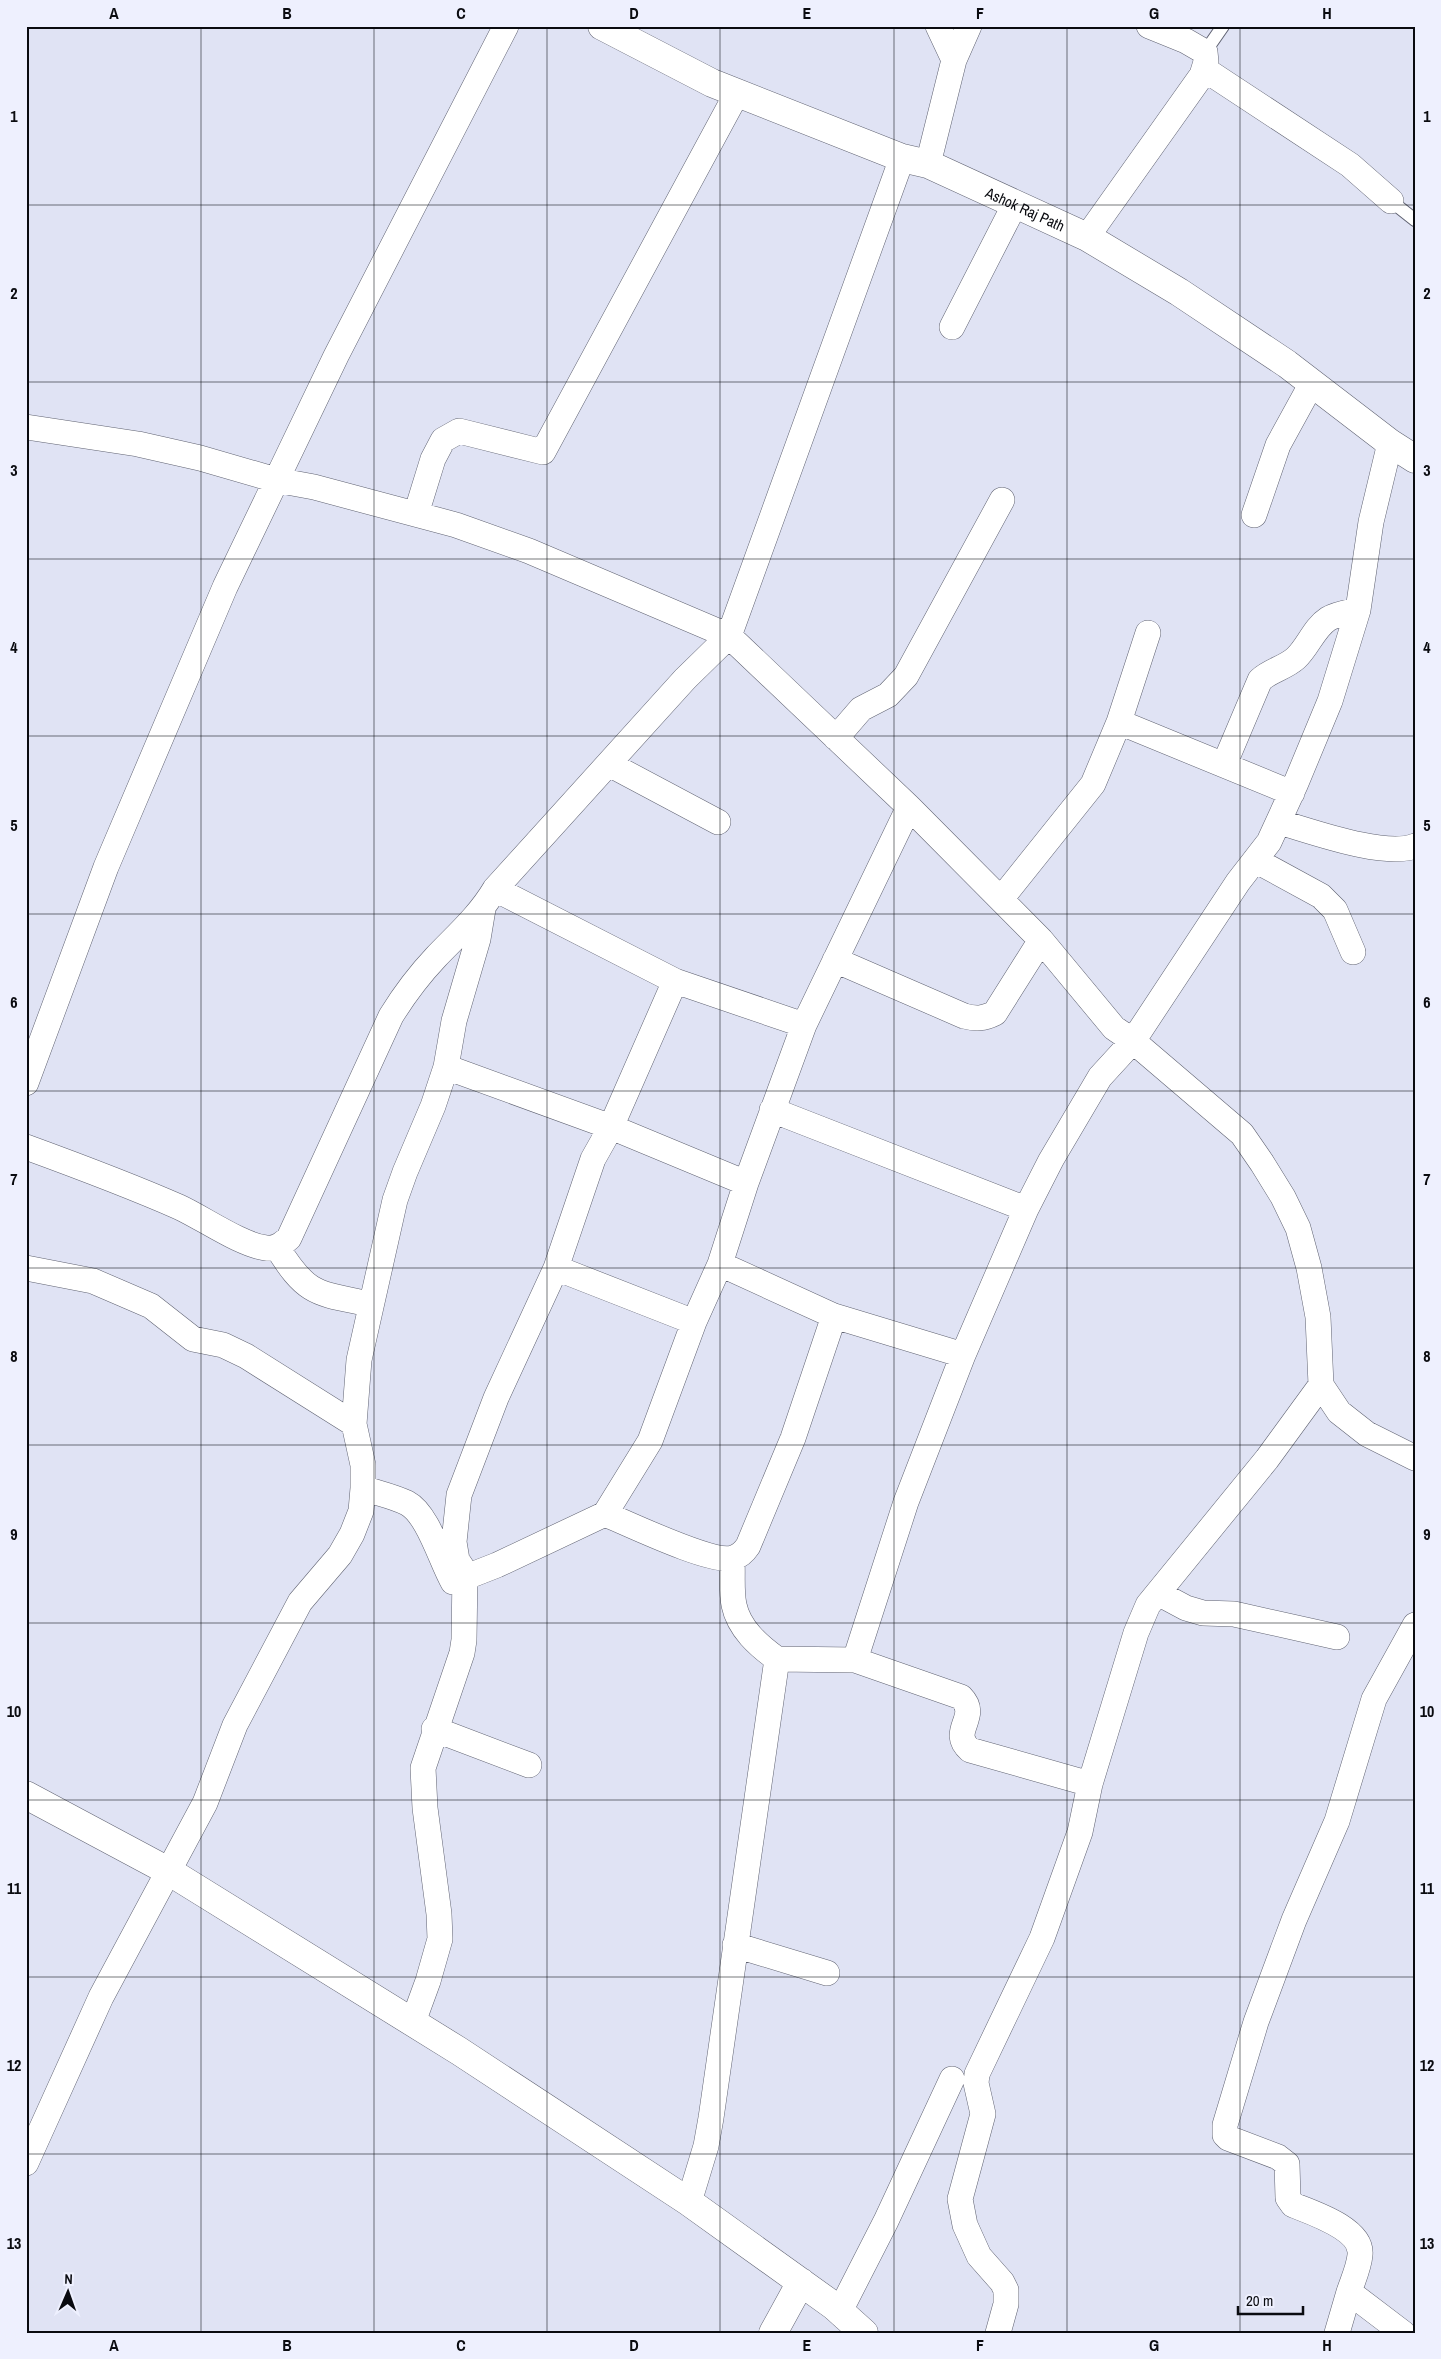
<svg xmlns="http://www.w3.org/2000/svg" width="1441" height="2359" viewBox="0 0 1441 2359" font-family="'Archivo Narrow',sans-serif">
<rect width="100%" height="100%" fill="#e0e3f4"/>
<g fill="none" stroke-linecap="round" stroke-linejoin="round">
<defs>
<path id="service" d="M 1205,52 L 1223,26
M 1391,201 L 1415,220"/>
<path id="minor" d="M 938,26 L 954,60
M 1204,69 L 1350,165 L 1391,201
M 928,164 L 954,60 L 969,26
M 1087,237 L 1202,75 L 1206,62 L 1205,52 L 1186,41 L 1149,26
M 952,327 L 1015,204
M 26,427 L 138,444 L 200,458 L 276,480 L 314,487 L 456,525 L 529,551 L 729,636 L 909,807 L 1041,940 L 1114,1028 L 1133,1041 L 1242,1134 L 1262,1163 L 1283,1197 L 1298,1228 L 1309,1268 L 1318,1317 L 1321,1385 L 1339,1412 L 1367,1434 L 1415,1458
M 416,514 L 433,459 L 443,440 L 459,431 L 543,452 L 737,93
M 1254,515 L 1278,445 L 1312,383
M 1119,722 L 1292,793
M 836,738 L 861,709 L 888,695 L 906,676 L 1002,500
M 609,764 L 718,822
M 1224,765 L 1260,680 C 1271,670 1285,668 1296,658 C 1308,647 1314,628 1328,619 C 1336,614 1349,612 1358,610
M 1279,822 C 1311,831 1384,858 1415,846
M 1255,860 L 1321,896 L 1335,910 L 1353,952
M 495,889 L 675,981
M 1001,899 L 1093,784 L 1119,722 L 1148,633
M 483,909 L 478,939 L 454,1021 L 446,1067 L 611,1127 L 746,1183
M 835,960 L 964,1016 C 976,1019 983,1019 995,1013 L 1041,940
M 804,1025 L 675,981 L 611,1127 L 593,1159 L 556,1268 L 496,1398 L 459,1495 L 454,1542 L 457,1560 L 465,1572 L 474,1574 L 497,1565 L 605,1514 L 650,1441 L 694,1322 L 720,1264 L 746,1183 L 804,1025 L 909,807
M 26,1083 L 106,867 L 225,587 L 336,356 L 506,26
M 772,1110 L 1026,1209
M 26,1147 C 78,1166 129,1185 179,1207 C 203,1218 241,1245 266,1248 C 276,1249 281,1245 289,1238 L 391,1016 C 404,995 419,975 436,957 C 457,935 479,916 495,889 L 685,679 L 729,636 L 902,158
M 277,1247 C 307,1296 317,1293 370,1304
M 720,1264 L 834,1316 L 963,1355
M 26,1268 L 93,1281 L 151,1306 L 193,1339 L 223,1345 L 246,1356 L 354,1424
M 556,1268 L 694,1322
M 363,1488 C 377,1493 393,1496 407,1503 C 428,1514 441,1561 453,1582
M 605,1514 C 629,1524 712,1564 733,1558 C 740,1556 744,1552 748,1546 L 793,1438 L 834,1316
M 732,1559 C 733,1574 731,1591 734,1605 C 739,1629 759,1646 777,1659
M 1158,1593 L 1186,1608 L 1203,1613 L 1234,1614 L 1337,1637
M 855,1660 L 961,1697 C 981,1717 948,1731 970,1750 L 1090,1784
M 434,1729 L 529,1765
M 735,1945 L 827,1973
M 413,2022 L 428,1981 L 440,1939 L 439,1914 L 425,1808 L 423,1768 L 462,1653 L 464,1640 L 465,1572
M 26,2163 L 101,1997 L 205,1803 L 235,1725 L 300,1602 L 340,1555 L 352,1534 L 361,1511 L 363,1488 L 363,1465 L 354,1424 L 359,1360 L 395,1200 L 405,1172 L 433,1106 L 446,1067
M 689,2202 L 706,2146 L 711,2118 L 777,1659 L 855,1660 L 906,1502 L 963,1355 L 1026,1209 L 1051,1160 L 1100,1077 L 1133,1041 L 1238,882 L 1269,842 L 1296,783 L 1330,701 L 1358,610 L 1371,522 L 1390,443
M 840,2311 L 886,2221 L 952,2079
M 998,2333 L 1006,2304 L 1006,2290 L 1002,2282 L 979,2256 L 965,2225 L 960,2199 L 983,2114 L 976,2083 L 977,2074 L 1042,1938 L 1080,1832 L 1090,1784 L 1136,1633 L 1148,1605 L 1267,1459 L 1321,1385
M 1337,2333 L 1349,2292
M 1403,2333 L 1349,2292 C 1353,2280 1359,2267 1360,2255 C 1363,2229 1313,2213 1293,2205 L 1288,2198 L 1287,2164 L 1278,2157 L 1228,2138 L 1225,2135 L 1225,2125 L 1256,2022 L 1294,1920 L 1337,1821 L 1374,1699 L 1415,1625"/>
<path id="tertiary" d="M 26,1795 L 170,1872 L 459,2051 L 689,2202 L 834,2306 L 864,2333
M 773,2333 L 801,2282"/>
<g id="primary">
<path id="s1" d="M 602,26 L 712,83 L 902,158 L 928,164 L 1087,237 L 1179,292 L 1287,364 L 1390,443 L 1415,459"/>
</g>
</defs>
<use href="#service" stroke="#606372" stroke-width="14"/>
<use href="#minor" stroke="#606372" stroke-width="26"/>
<use href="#tertiary" stroke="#606372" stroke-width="29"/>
<use href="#primary" stroke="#606372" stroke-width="29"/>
<use href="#service" stroke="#fff" stroke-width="12"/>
<use href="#minor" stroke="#fff" stroke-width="25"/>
<use href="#tertiary" stroke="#fff" stroke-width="28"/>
<use href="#primary" stroke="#fff" stroke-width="28"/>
</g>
<path fill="none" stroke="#0a0b10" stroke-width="1" stroke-opacity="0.55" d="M 201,26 L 201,2333M 374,26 L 374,2333M 547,26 L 547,2333M 720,26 L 720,2333M 894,26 L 894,2333M 1067,26 L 1067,2333M 1240,26 L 1240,2333M 26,205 L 1415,205M 26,382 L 1415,382M 26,559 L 1415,559M 26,736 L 1415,736M 26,914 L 1415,914M 26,1091 L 1415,1091M 26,1268 L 1415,1268M 26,1445 L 1415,1445M 26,1623 L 1415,1623M 26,1800 L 1415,1800M 26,1977 L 1415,1977M 26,2154 L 1415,2154"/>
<g text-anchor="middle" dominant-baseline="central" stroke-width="4.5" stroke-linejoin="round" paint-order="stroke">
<g font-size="15" fill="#0a0b10" stroke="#eef0fe">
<text stroke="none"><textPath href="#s1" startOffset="462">Ashok Raj Path</textPath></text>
</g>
</g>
<rect width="1441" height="2359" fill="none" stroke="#eef0fe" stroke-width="55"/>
<g transform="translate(68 2292) rotate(2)" stroke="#eef0fe" stroke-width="4" paint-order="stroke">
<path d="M0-4L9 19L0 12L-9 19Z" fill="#0a0b10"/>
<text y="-8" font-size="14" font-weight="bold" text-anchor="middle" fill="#0a0b10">N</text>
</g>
<path d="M1238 2306v8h65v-8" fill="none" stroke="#0a0b10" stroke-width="2.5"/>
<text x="1246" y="2306" font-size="15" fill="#0a0b10" stroke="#eef0fe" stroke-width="4" paint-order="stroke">20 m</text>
<rect x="28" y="28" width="1386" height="2304" fill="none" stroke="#0a0b10" stroke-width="2"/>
<g font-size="16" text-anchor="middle" font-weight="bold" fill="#0a0b10">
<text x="114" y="19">A</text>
<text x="287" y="19">B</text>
<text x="461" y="19">C</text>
<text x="634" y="19">D</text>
<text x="807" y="19">E</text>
<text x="980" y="19">F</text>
<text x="1154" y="19">G</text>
<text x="1327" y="19">H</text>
<text x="14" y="122">1</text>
<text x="1427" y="122">1</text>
<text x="14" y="299">2</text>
<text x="1427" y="299">2</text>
<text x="14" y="476">3</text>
<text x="1427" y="476">3</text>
<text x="14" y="653">4</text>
<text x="1427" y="653">4</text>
<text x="14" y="831">5</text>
<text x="1427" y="831">5</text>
<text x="14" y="1008">6</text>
<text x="1427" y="1008">6</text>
<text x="14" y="1185">7</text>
<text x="1427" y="1185">7</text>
<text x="14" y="1362">8</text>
<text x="1427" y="1362">8</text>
<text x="14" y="1540">9</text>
<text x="1427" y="1540">9</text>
<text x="14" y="1717">10</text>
<text x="1427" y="1717">10</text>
<text x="14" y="1894">11</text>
<text x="1427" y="1894">11</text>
<text x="14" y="2071">12</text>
<text x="1427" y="2071">12</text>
<text x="14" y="2249">13</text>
<text x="1427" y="2249">13</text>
<text x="114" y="2351">A</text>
<text x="287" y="2351">B</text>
<text x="461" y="2351">C</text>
<text x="634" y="2351">D</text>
<text x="807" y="2351">E</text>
<text x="980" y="2351">F</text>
<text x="1154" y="2351">G</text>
<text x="1327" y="2351">H</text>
</g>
</svg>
